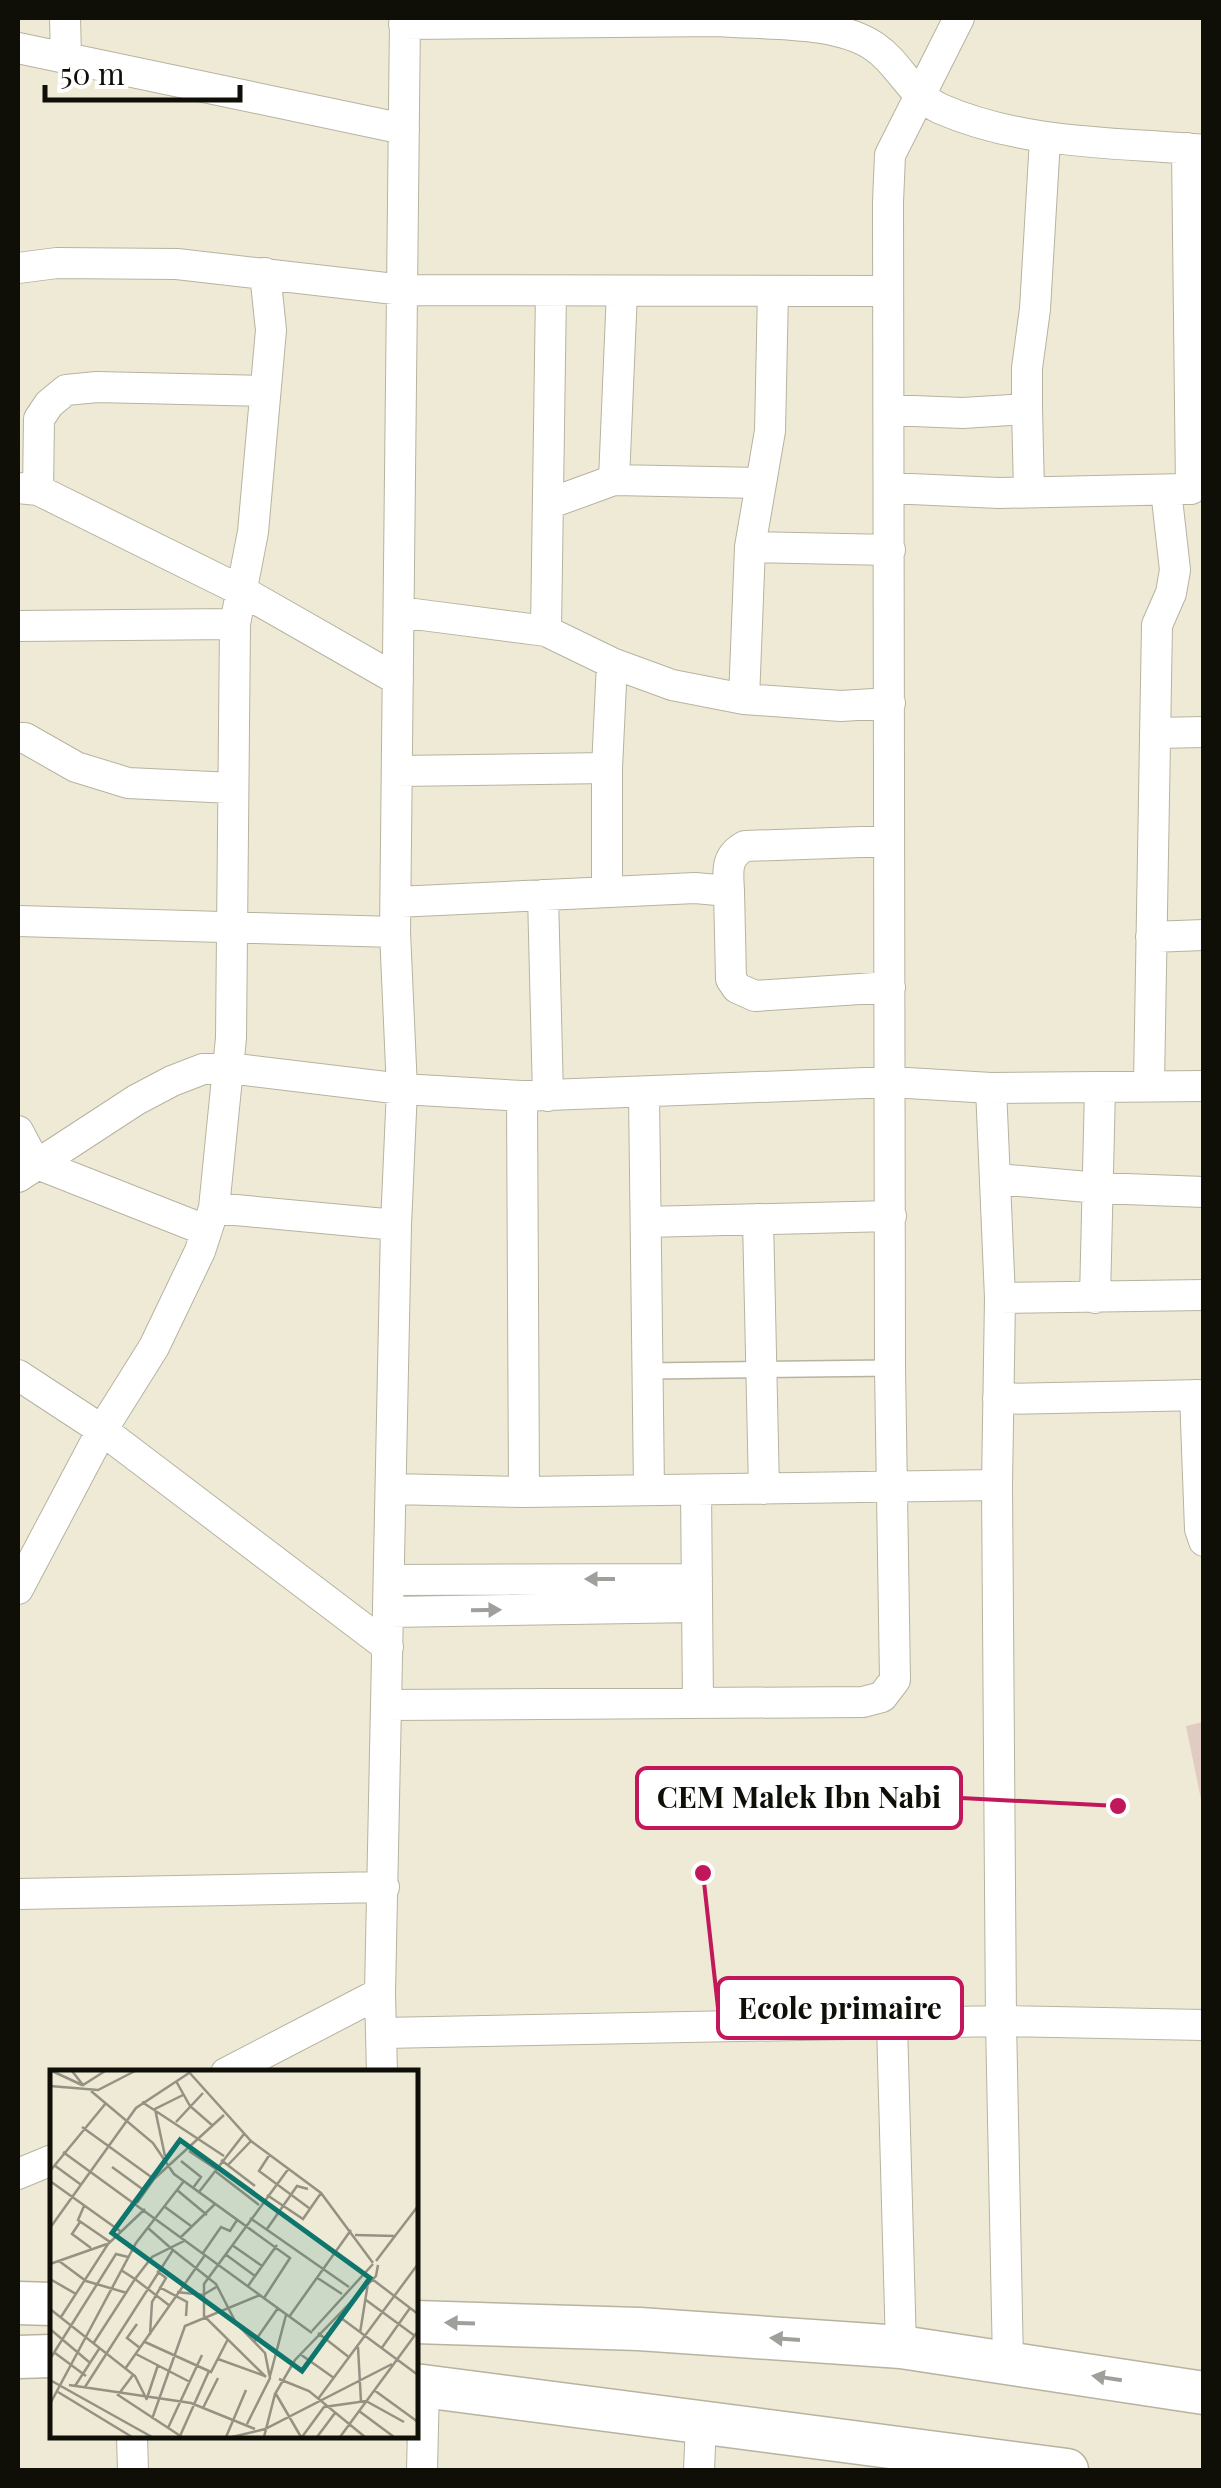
<svg xmlns="http://www.w3.org/2000/svg" width="1221" height="2488" viewBox="0 0 1221 2488" font-family="'Playfair Display',serif">
<rect width="100%" height="100%" fill="#eeead6"/>
<path fill="#e0ccc3" d="M 1203,1722 L 1204,1722 L 1203,1809 L 1186,1726 Z"/>
<g fill="none" stroke-linecap="round" stroke-linejoin="round">
<defs>
<path id="lane" d="M 648,1371 L 890,1368"/>
<path id="street" d="M 65,18 L 66,57
M 719,21 C 765,25 837,20 875,47 C 901,65 910,95 941,109 C 1024,145 1115,142 1204,150
M 404,24 L 719,21 L 719,18
M 18,48 L 404,129
M 1187,148 L 1191,489
M 18,268 L 57,263 L 177,264 L 403,290 L 887,291
M 1027,409 L 1029,491
M 889,410 L 963,413 L 1027,409 L 1027,368 L 1035,309 L 1045,139
M 614,480 L 760,483
M 18,488 L 38,490 L 242,591 L 398,680
M 889,488 L 999,493 L 1186,489
M 38,490 L 39,419 L 49,404 L 66,390 L 97,387 L 264,391
M 548,504 L 614,480 L 622,291
M 750,547 L 890,550
M 399,612 L 546,631 L 612,663 L 672,685 L 744,699 L 841,706 L 890,703
M 18,626 L 235,624 L 253,532 L 271,330 L 265,273
M 546,631 L 551,291
M 744,699 L 750,547 L 770,431 L 773,291
M 1155,733 L 1204,732
M 18,738 L 25,738 L 76,767 L 128,783 L 232,788
M 397,771 L 607,768
M 729,891 C 728,871 725,857 745,846 L 889,841
M 607,892 L 607,768 L 612,663
M 543,895 L 548,1096
M 396,902 L 695,888 L 729,891 L 731,979 L 737,988 L 755,996 L 890,987
M 18,921 L 395,932
M 1151,937 L 1204,935
M 1149,1084 L 1157,625 L 1171,593 L 1175,570 L 1166,490
M 991,1088 L 1000,1298 L 997,1485 L 1001,2021 L 1008,2363
M 644,1094 L 649,1490
M 522,1096 L 524,1492
M 18,1131 L 35,1163 L 205,1230
M 18,1177 L 136,1100 L 172,1081 L 203,1069 L 229,1068 L 402,1089 L 522,1096 L 891,1082 L 991,1088 L 1204,1086
M 997,1179 L 1099,1188 L 1204,1192
M 214,1208 L 396,1225
M 758,1219 L 764,1489
M 646,1222 L 891,1216
M 1000,1298 L 1204,1295
M 1095,1298 L 1100,1088
M 18,1375 L 102,1430 L 388,1647
M 1195,1395 L 1200,1529 L 1204,1541
M 998,1399 L 1204,1395
M 391,1489 L 524,1492 L 997,1485
M 696,1490 L 698,1703
M 389,1580 L 697,1579
M 18,1589 L 102,1430 L 154,1347 L 200,1251 L 214,1208 L 231,1038 L 235,624
M 389,1612 L 697,1607
M 387,1705 L 863,1702 L 882,1697 L 895,1680 L 890,1368 L 888,202 L 890,155 L 959,18
M 18,1894 L 384,1887
M 892,2024 L 901,2347
M 382,2033 L 1001,2021 L 1204,2025
M 226,2073 L 380,1993
M 382,2073 L 380,1993 L 396,1225 L 402,1089 L 395,932 L 405,18
M 18,2174 L 52,2160
M 132,2436 L 133,2470
M 422,2470 L 424,2386
M 699,2470 L 701,2423"/>
<path id="secondary" d="M 18,2303 L 52,2304
M 415,2322 L 639,2329 L 901,2347 L 1204,2393
M 18,2357 L 52,2356
M 415,2385 L 1067,2470"/>
</defs>
<use href="#lane" stroke="#b7b3a0" stroke-width="18"/>
<use href="#street" stroke="#b7b3a0" stroke-width="32"/>
<use href="#secondary" stroke="#b7b3a0" stroke-width="45"/>
<use href="#lane" stroke="#fff" stroke-width="15"/>
<use href="#street" stroke="#fff" stroke-width="30"/>
<use href="#secondary" stroke="#fff" stroke-width="42"/>
</g>
<defs><path id="oneway-solid" d="M-6-.8H1V-3.2L6.5 0L1 3.2V.8H-6Z" transform="scale(2.5)"/></defs>
<g fill="#9f9f9c">
<use href="#oneway-solid" transform="translate(600 1579) rotate(180)"/>
<use href="#oneway-solid" transform="translate(486 1610) rotate(-1)"/>
<use href="#oneway-solid" transform="translate(460 2323) rotate(-178)"/>
<use href="#oneway-solid" transform="translate(785 2339) rotate(-176)"/>
<use href="#oneway-solid" transform="translate(1107 2378) rotate(-171)"/>
</g>
<g transform="translate(50 2070)">
<rect width="368" height="368" fill="#eeead6"/>
<path fill="none" stroke="#959283" stroke-width="2.5" d="M 2,1 L 32,15M 22,1 L 33,15 L 55,1M 138,1 L 201,71 L 271,123 L 323,193M 126,11 L 140,36 L 163,56M 0,16 L 48,20 L 85,1M 41,21 L 103,73 L 124,104 L 240,188 L 214,228M 92,32 L 174,86M 126,52 L 153,23M 32,57 L 104,109 L 87,133M 139,81 L 166,99M 13,82 L 262,263M 220,84 L 209,101 L 259,138M 115,86 L 105,39 L 133,25M 171,90 L 205,116M 131,91 L 151,107 L 143,118M 4,95 L 30,114M 178,95 L 201,71M 62,97 L 95,121M 0,101 L 56,33M 165,101 L 209,135M 104,109 L 174,45M 0,111 L 70,161M 127,120 L 157,145M 149,122 L 194,64M 217,125 L 253,149 L 271,123M 34,136 L 28,150 L 60,172M 115,137 L 141,156M 200,148 L 299,217M 30,152 L 22,164 L 41,178M 0,158 L 86,38 L 139,3M 217,159 L 247,116 L 258,119M 305,165 L 345,166 L 368,136M 131,167 L 165,134M 182,175 L 212,196M 123,180 L 166,214 L 186,253 L 215,283 L 220,308 L 197,354M 285,182 L 313,203M 153,183 L 171,157 L 180,161 L 187,150M 175,184 L 205,206M 9,191 L 36,211 L 77,223M 326,191 L 345,166M 0,194 L 57,174M 71,200 L 85,209 L 102,187 L 136,170M 266,207 L 292,224M 0,209 L 26,224M 322,209 L 368,244M 198,216 L 227,175M 109,217 L 137,232 L 136,246M 127,222 L 153,225 L 168,216M 316,230 L 365,266M 0,239 L 85,306 L 97,330M 287,245 L 368,305M 11,247 L 58,174 L 95,139M 239,247 L 301,160M 87,254 L 77,268 L 90,278M 0,259 L 39,292M 262,261 L 323,194M 268,263 L 300,288M 310,263 L 318,213M 100,265 L 102,232 L 116,208 L 107,201M 205,271 L 228,238M 95,272 L 161,302 L 178,269M 43,274 L 85,209 L 120,236M 308,277 L 311,332M 331,279 L 360,238M 5,283 L 36,306M 86,284 L 140,312M 250,284 L 284,308M 0,289 L 66,184 L 78,187M 168,289 L 215,306M 75,299 L 155,185M 83,305 L 68,325 L 132,367M 220,306 L 236,245M 216,307 L 154,246 L 154,214 L 239,98M 229,309 L 259,321 L 315,367M 0,310 L 102,367M 19,315 L 141,333 L 205,359M 25,316 L 49,279M 35,317 L 123,180 L 98,158M 324,320 L 368,352M 8,322 L 82,367M 226,324 L 251,367M 97,328 L 108,295M 268,329 L 368,194M 0,334 L 86,173 L 134,111M 153,338 L 168,308M 309,341 L 344,367M 102,349 L 135,256 L 210,225M 118,358 L 152,285M 130,366 L 159,301M 176,367 L 196,320M 182,367 L 215,359 L 342,294M 214,367 L 225,324 L 245,290 L 326,206 L 328,195M 252,367 L 274,337 L 316,331 L 354,352M 267,367 L 285,343M 290,367 L 368,261"/>
<path fill="#0f766e" fill-opacity="0.15" stroke="#0f766e" stroke-width="5" d="M 130,70 L 320,208 L 252,301 L 62,163 Z"/>
<rect width="368" height="368" fill="none" stroke="#0f0e07" stroke-width="5"/>
</g>
<path fill="none" stroke="#c2185b" stroke-width="4" d="M1118 1806L961 1798M703 1873L718 2008"/>
<g fill="#c2185b" stroke="#fff" stroke-width="4">
<circle cx="1118" cy="1806" r="10"/>
<circle cx="703" cy="1873" r="10"/>
</g>
<g fill="#fff" stroke="#c2185b" stroke-width="4">
<rect x="637" y="1768" width="324" height="60" rx="10"/>
<rect x="718" y="1978" width="244" height="60" rx="10"/>
</g>
<g font-size="30" text-anchor="middle" font-weight="bold" fill="#0f0e07">
<text x="799" y="1808">CEM Malek Ibn Nabi</text>
<text x="840" y="2019">Ecole primaire</text>
</g>
<rect width="1221" height="2488" fill="none" stroke="#0f0e07" stroke-width="40"/>
<path d="M45 85v15h195v-15" fill="none" stroke="#0f0e07" stroke-width="5"/>
<text x="60" y="85" font-size="30" fill="#0f0e07" stroke="#ffffff" stroke-width="8" paint-order="stroke">50 m</text>
</svg>
